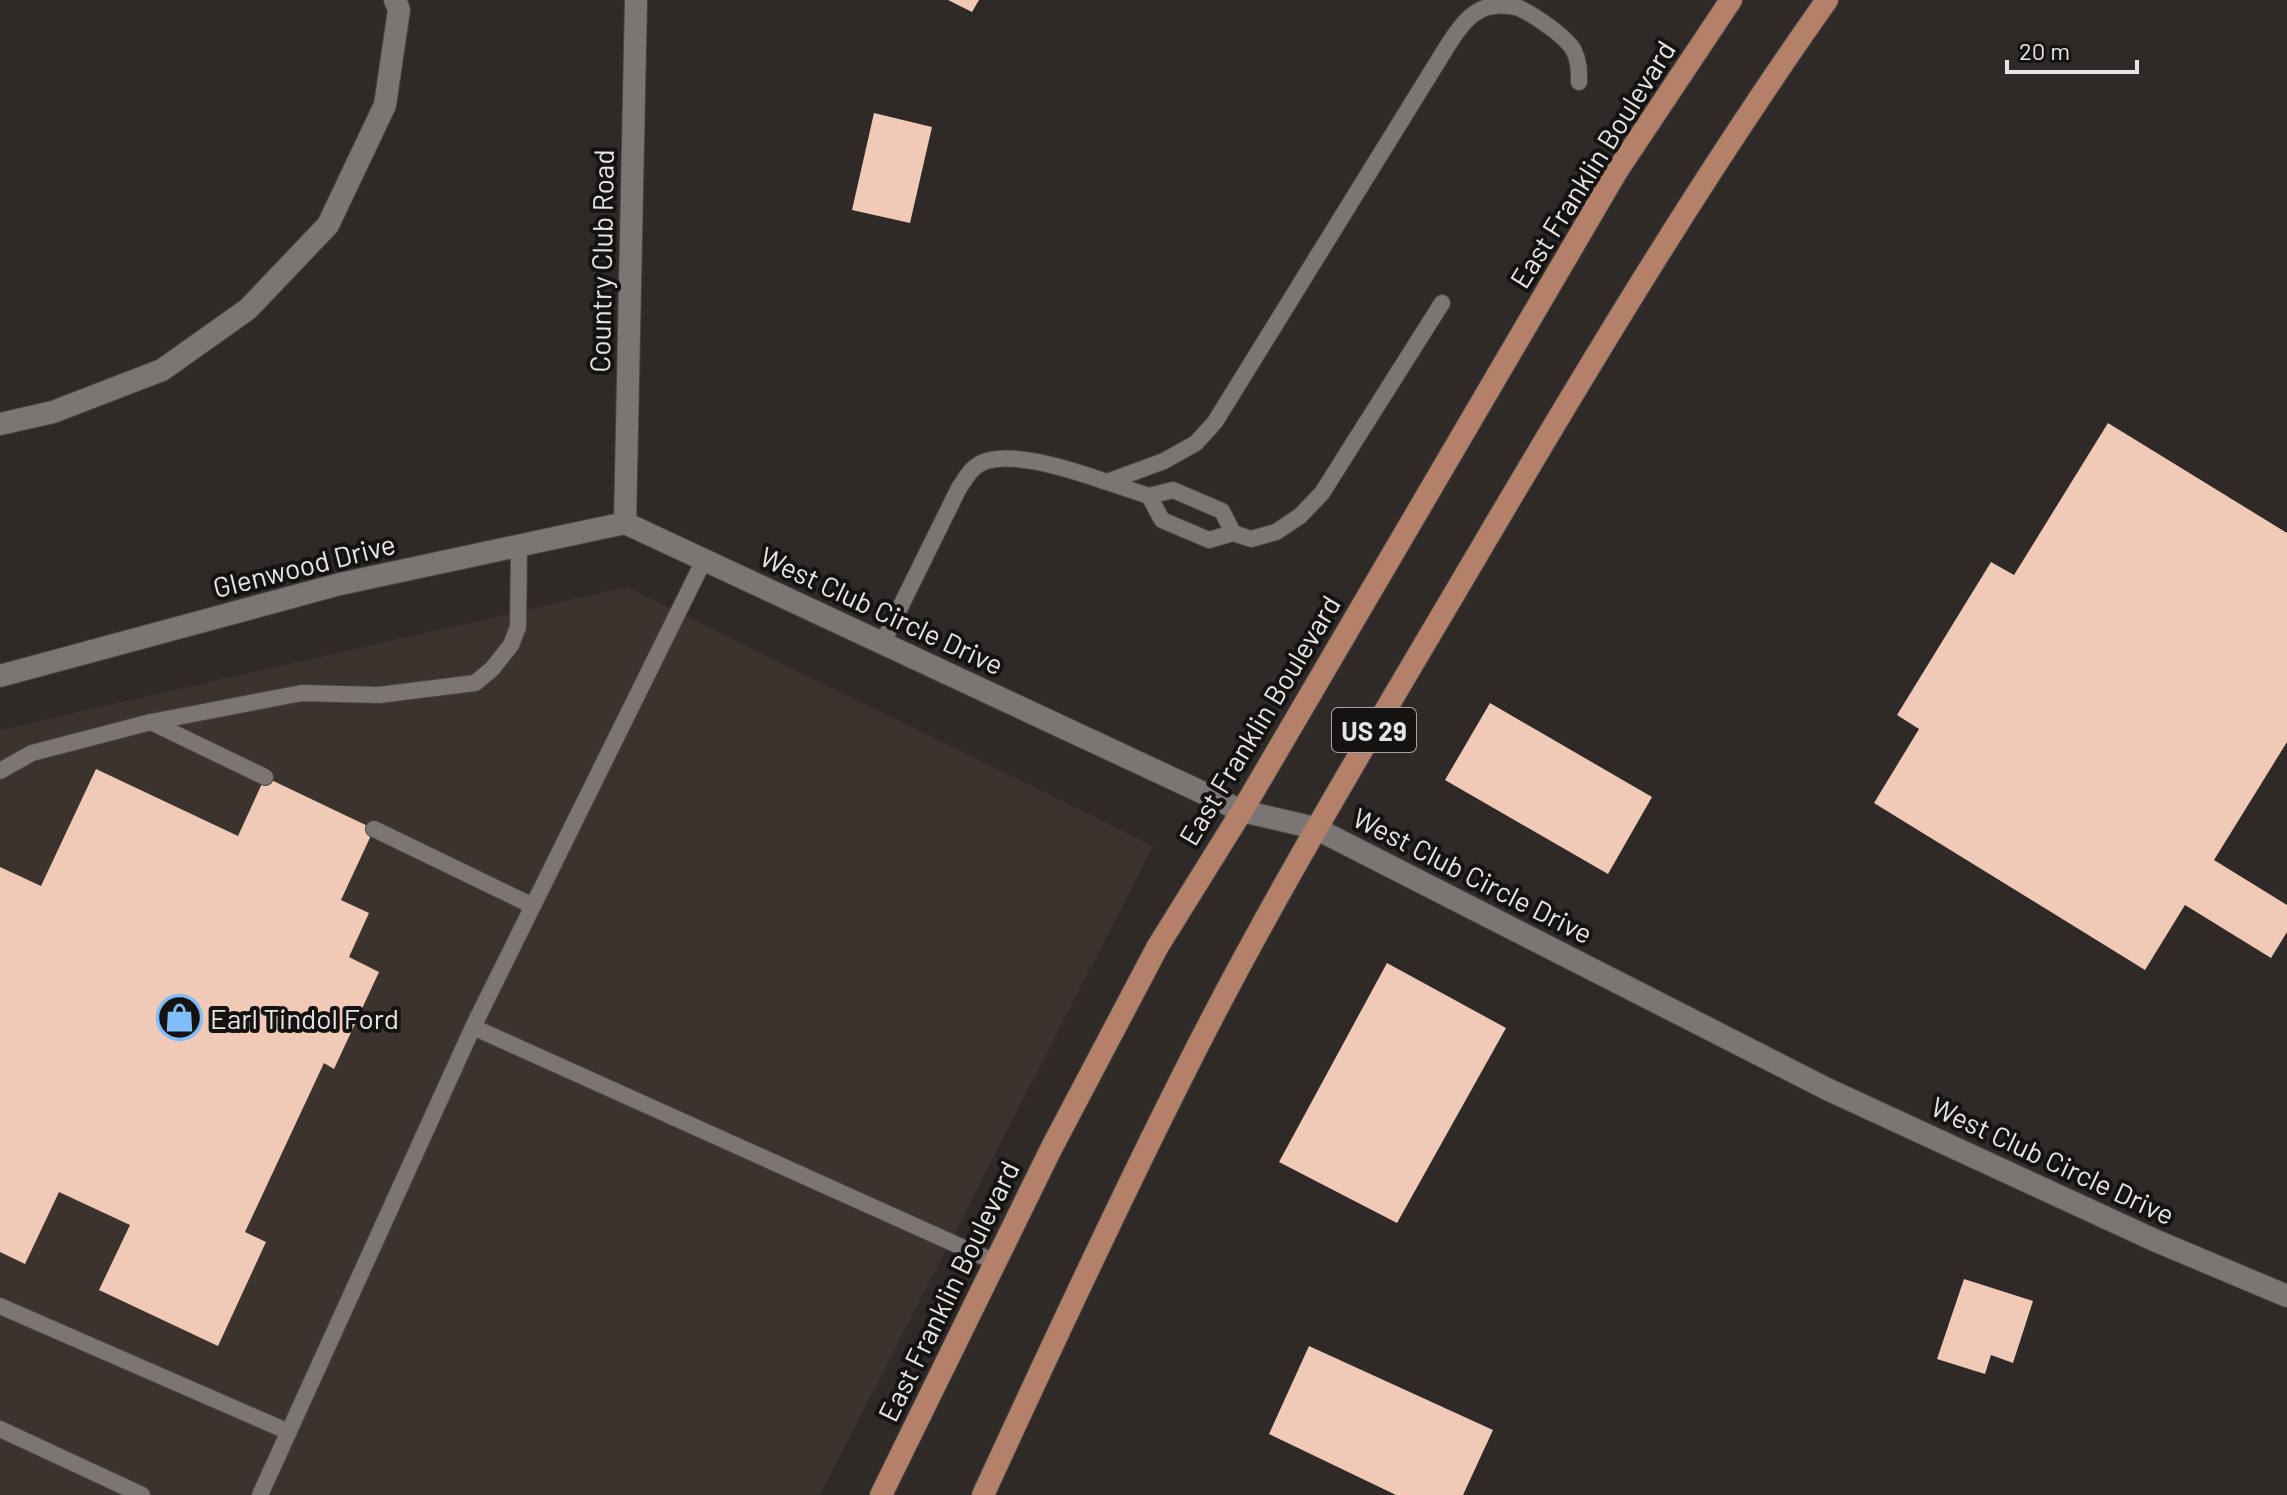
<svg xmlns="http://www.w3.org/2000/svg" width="2287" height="1495" viewBox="0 0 2287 1495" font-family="Barlow,sans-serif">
<rect width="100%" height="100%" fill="#2f2a28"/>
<path fill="#3c332e" d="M 627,587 L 1153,846 L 820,1495 L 0,1495 L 0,730 Z"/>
<path fill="#f1c9b7" d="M 948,0 L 979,0 L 972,12 Z
M 874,113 L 932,127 L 910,223 L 852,210 Z
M 2108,423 L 2287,533 L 2287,742 L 2214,860 L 2287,905 L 2287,932 L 2271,958 L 2185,905 L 2145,970 L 1874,803 L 1919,729 L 1897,715 L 1991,562 L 2014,575 Z
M 1490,703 L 1652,797 L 1608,874 L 1445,780 Z
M 96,769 L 238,836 L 265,777 L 374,829 L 341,900 L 369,913 L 349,957 L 379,972 L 334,1069 L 324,1063 L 245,1232 L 266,1242 L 218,1346 L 99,1290 L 130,1225 L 59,1192 L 25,1264 L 0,1252 L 0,867 L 41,886 Z
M 1387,963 L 1506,1028 L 1397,1223 L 1279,1162 Z
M 1964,1279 L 2033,1301 L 2013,1363 L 1991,1355 L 1985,1374 L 1937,1359 Z
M 1309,1346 L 1493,1430 L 1463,1495 L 1396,1495 L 1269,1434 Z"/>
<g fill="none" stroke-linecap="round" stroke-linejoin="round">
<defs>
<path id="service" d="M 1442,303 L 1322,493 L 1300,516 L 1276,532 L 1251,539 L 1233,533 L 1209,540 L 1162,520 L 1149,496 L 1107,482 L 1164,461 L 1196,443 L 1215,422 L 1448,45 C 1459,28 1472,8 1494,6 C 1501,5 1513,6 1519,8 C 1534,15 1567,37 1574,51 C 1579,61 1579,70 1579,82
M 1149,496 L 1173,490 L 1222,511 L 1233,533
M 882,644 L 959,488 C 964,481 968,473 974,468 C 1000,444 1077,472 1107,482
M 151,722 L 265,777
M 0,771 L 32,753 L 151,722 L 302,693 L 379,695 L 475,683 L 492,669 L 511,645 L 518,627 L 519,546
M 374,829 L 533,906
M 473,1027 L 704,560
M 0,1306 L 289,1432
M 0,1429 L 142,1495
M 260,1495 L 473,1027 L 995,1262"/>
<path id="minor" d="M 0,424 L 53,412 L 162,370 L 248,309 L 328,225 L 385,105 L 399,10 L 395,0
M 625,523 L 1242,811 L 1315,828 L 1827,1089 L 2154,1240 L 2287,1296
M 625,523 L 636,0
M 0,676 L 340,584 L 625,523"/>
<path id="primary" d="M 881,1495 L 1052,1147 L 1158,946 L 1242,811 L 1617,171 L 1731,0
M 983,1495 C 1047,1356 1111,1218 1180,1081 C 1272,896 1381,719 1486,540 C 1594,357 1704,174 1827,0"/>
</defs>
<use href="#service" stroke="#494543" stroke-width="18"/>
<use href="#minor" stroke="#494543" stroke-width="24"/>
<use href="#primary" stroke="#494543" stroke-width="24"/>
<use href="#service" stroke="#7b7674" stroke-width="16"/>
<use href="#minor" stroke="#7b7674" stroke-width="22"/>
<use href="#primary" stroke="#b38169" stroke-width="22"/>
</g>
<defs>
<symbol id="shop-ring" viewBox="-11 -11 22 22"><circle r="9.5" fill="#151312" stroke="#80bdfa" stroke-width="1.5"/><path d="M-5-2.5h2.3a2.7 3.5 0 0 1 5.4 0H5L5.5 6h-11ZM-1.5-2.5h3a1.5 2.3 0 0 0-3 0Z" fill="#80bdfa"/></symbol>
</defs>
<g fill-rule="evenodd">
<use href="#shop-ring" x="154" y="992" width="51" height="51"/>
</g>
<g text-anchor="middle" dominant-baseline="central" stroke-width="8" stroke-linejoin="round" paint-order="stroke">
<rect fill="#151312" stroke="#a8a5a4" stroke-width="2" x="1332" y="708" width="84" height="44" rx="6"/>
<g font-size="26" font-weight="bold" fill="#e7e4e3">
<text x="1374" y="730">US 29</text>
</g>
<g font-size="28" fill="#e7e4e3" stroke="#151312">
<text transform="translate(1592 164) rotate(-58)">East Franklin Boulevard</text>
<text transform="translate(601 261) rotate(-89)">Country Club Road</text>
<text transform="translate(304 565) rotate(-14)">Glenwood Drive</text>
<text transform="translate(882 610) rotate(25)">West Club Circle Drive</text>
<text transform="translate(1259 720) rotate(-59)">East Franklin Boulevard</text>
<text transform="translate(1473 875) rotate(27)">West Club Circle Drive</text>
<text transform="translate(2053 1160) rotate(25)">West Club Circle Drive</text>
<text transform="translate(948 1291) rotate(-64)">East Franklin Boulevard</text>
</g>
<g font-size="28" fill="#e7e4e3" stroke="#151312" text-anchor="start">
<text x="210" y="1018">Earl Tindol Ford</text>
</g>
</g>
<path d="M2007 60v12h130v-12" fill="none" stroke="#e7e4e3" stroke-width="4"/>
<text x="2019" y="60" font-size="24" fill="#e7e4e3" stroke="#151312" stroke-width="6" paint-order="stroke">20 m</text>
</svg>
